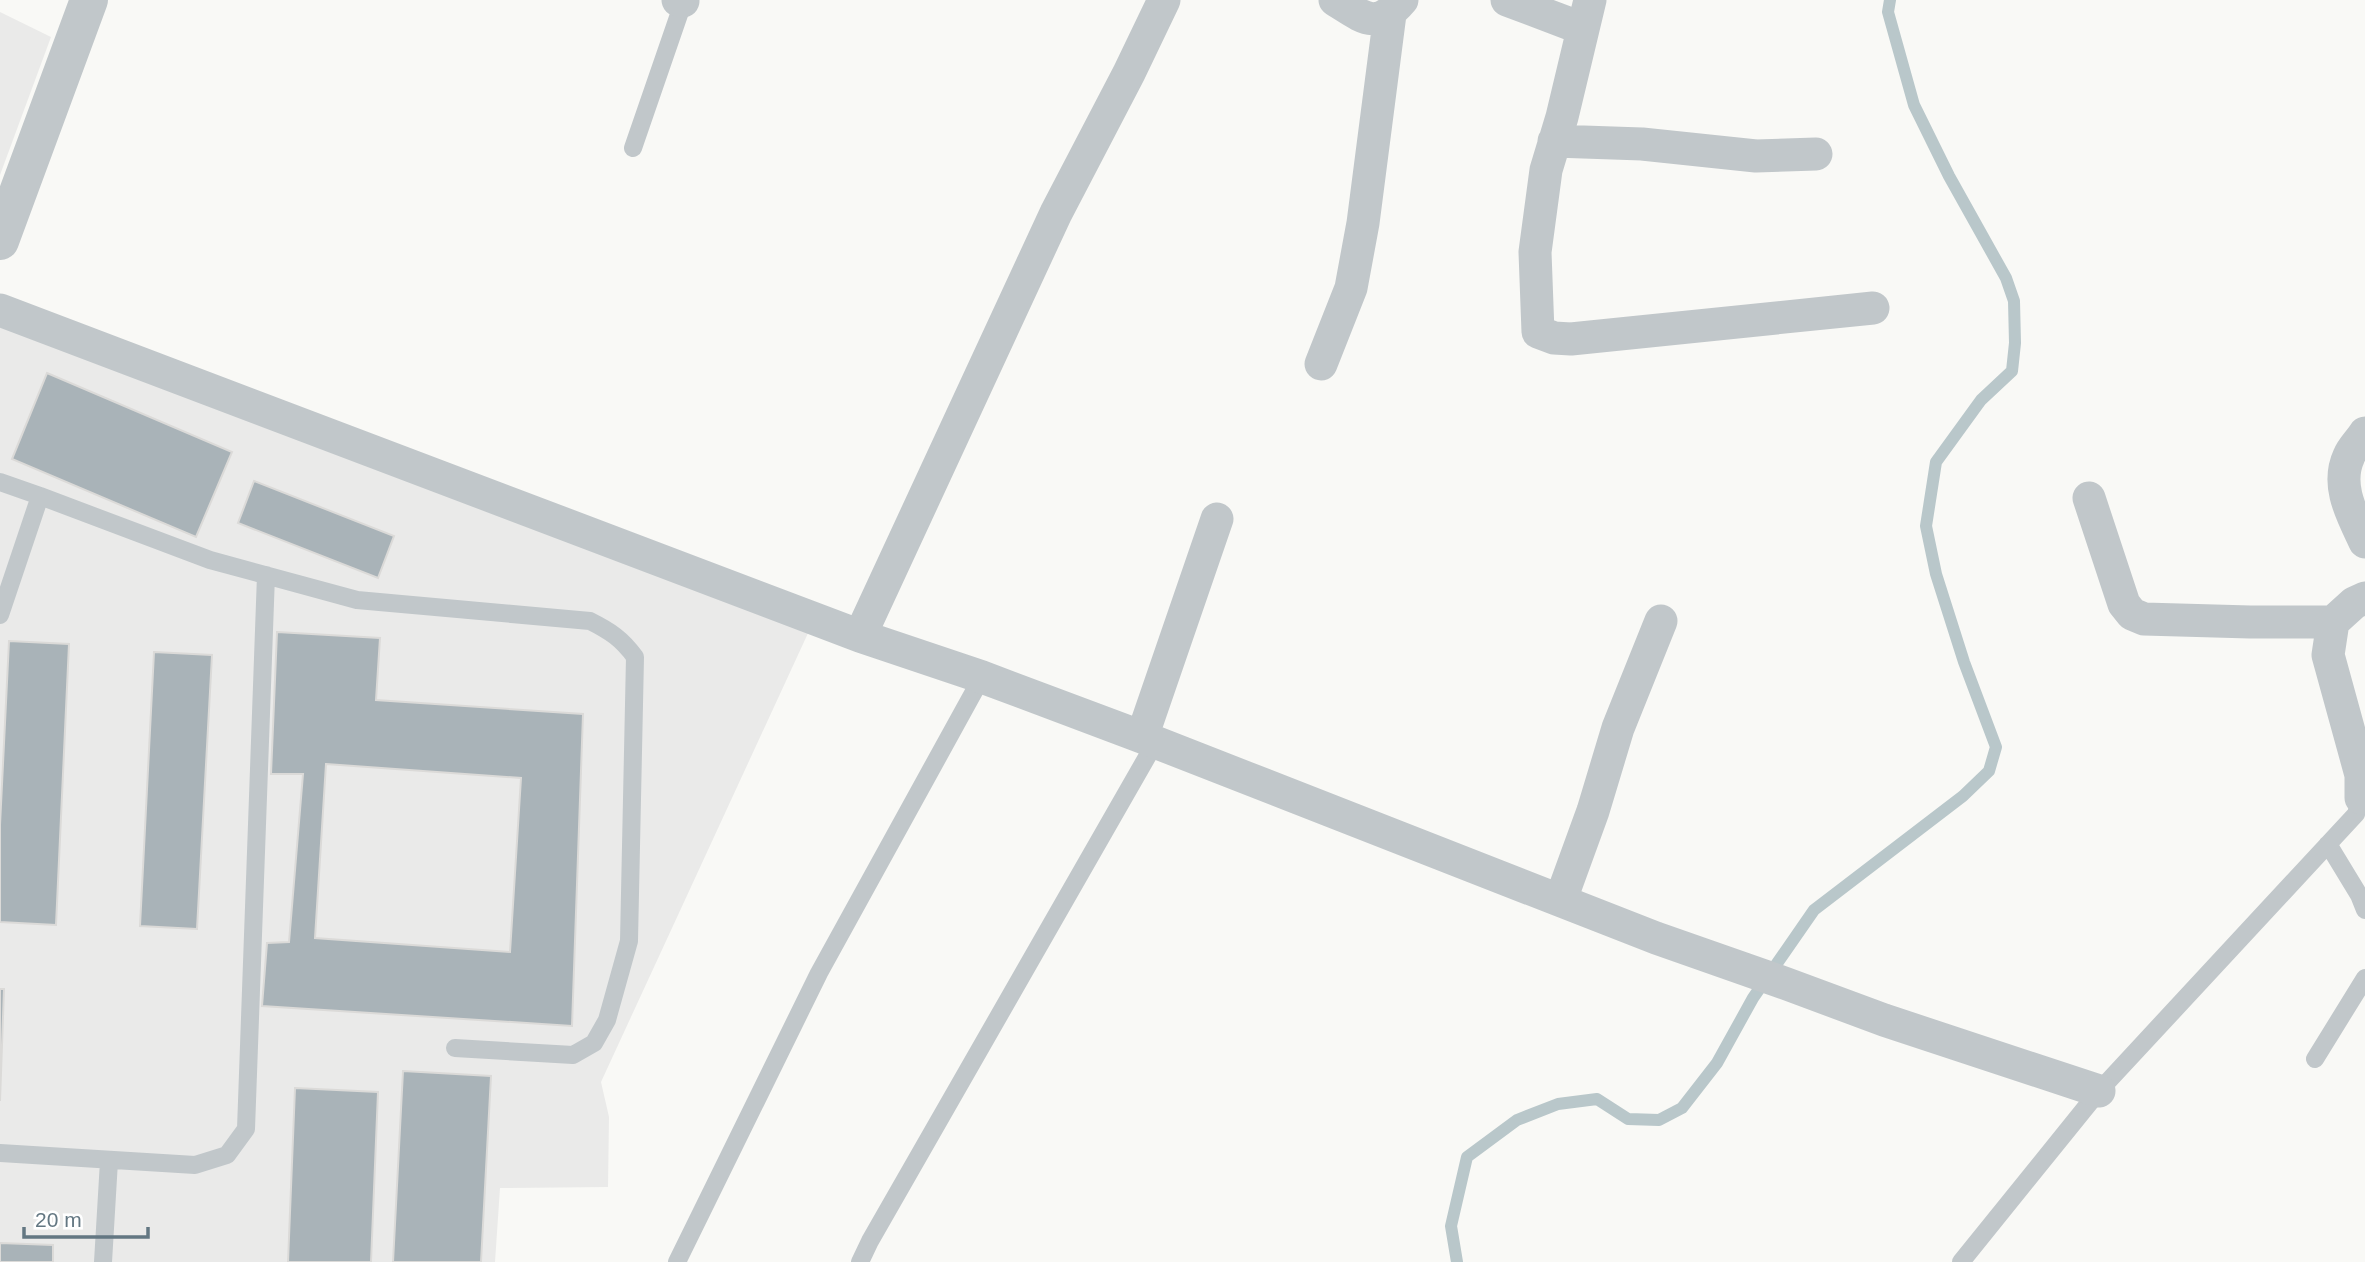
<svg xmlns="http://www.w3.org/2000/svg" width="2365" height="1262" viewBox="0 0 2365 1262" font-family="Helvetica,sans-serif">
<rect width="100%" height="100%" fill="#f9f9f6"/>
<path fill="#eaeae9" d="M 0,12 L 51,37 L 0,175 Z
M 0,326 L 809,631 L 601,1082 L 609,1117 L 608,1187 L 500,1188 L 495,1262 L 0,1262 Z"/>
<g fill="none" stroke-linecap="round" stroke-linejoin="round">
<path stroke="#b9c7ca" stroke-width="12" d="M 1457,1262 L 1451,1226 L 1467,1157 L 1517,1120 L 1558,1104 L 1597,1099 L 1628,1119 L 1659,1120 L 1682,1108 L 1717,1063 L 1753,998 L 1814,910 L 1963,796 L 1989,771 L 1996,747 L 1964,662 L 1936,574 L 1926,526 L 1936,462 L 1981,400 L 2012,371 L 2015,343 L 2014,301 L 2006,278 L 1949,176 L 1914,105 L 1888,12 L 1890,0"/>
</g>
<path fill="#a9b3b8" stroke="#dbdad8" stroke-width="2" fill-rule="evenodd" d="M 47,373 L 232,452 L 196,537 L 12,459 Z
M 254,481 L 394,536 L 378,578 L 238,523 Z
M 277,632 L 380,638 L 376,700 L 583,714 L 572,1026 L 262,1006 L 267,943 L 289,942 L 303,774 L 271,774 ZM 326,764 L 521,778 L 510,952 L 315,938 Z
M 9,641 L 69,644 L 56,925 L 0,922 L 0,825 Z
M 154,652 L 212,655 L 197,929 L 140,926 Z
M 0,989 L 4,989 L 0,1101 Z
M 403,1071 L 491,1076 L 481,1262 L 393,1262 Z
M 295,1088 L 378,1092 L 371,1262 L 288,1262 Z
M 0,1243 L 53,1245 L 53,1262 L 0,1262 Z"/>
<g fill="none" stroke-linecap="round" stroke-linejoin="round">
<path stroke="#c1c7ca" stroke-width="18" d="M 633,148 L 684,0
M 0,482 L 40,496
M 0,615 L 40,496 L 210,560 L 357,600 L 590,621 C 610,631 622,639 635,657 L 629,941 L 607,1020 L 594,1043 L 573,1055 L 455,1048
M 2328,844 L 2359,895 L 2365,910
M 2315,1059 L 2365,978
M 0,1153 L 195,1165 L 227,1155 L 246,1129 L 266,575
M 103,1262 L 109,1161
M 677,1262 L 819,973 L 982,677
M 860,1262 L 870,1241 L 1155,743
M 1961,1262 L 2099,1091 L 2356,814 L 2361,798"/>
<path stroke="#c1c7ca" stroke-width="33" d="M 678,0 L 683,1
M 1335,0 C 1364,18 1376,31 1402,0
M 1507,0 L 1581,28
M 1590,0 L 1562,117 L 1546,170 L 1535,252 L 1538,332 L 1554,338 L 1571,339 L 1873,308
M 1554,141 L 1642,144 L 1756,156 L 1816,154
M 0,310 L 860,636 L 982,677 L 1142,737 L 1656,938 L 1787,984 L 1884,1020 L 2099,1091
M 1321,364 L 1351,288 L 1363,223 L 1390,14
M 2365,433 C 2360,441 2352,448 2349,456 C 2335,486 2353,516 2365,542
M 2089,498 L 2124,604 L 2132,614 L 2144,619 L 2250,622 L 2333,622
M 860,636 L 1056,213 L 1129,73 L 1164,0
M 1142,737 L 1217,519
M 2361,798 L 2361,775 L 2328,655 L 2333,622 L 2354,603 L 2365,598
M 1561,899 L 1593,811 L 1618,728 L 1661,621"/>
<path stroke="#c1c7ca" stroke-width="38" d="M 0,241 L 89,0"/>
</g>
<path d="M24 1227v10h124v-10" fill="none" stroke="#637782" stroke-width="3.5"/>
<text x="35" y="1227" font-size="21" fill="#637782" stroke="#ffffff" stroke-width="5" paint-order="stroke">20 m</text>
</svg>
